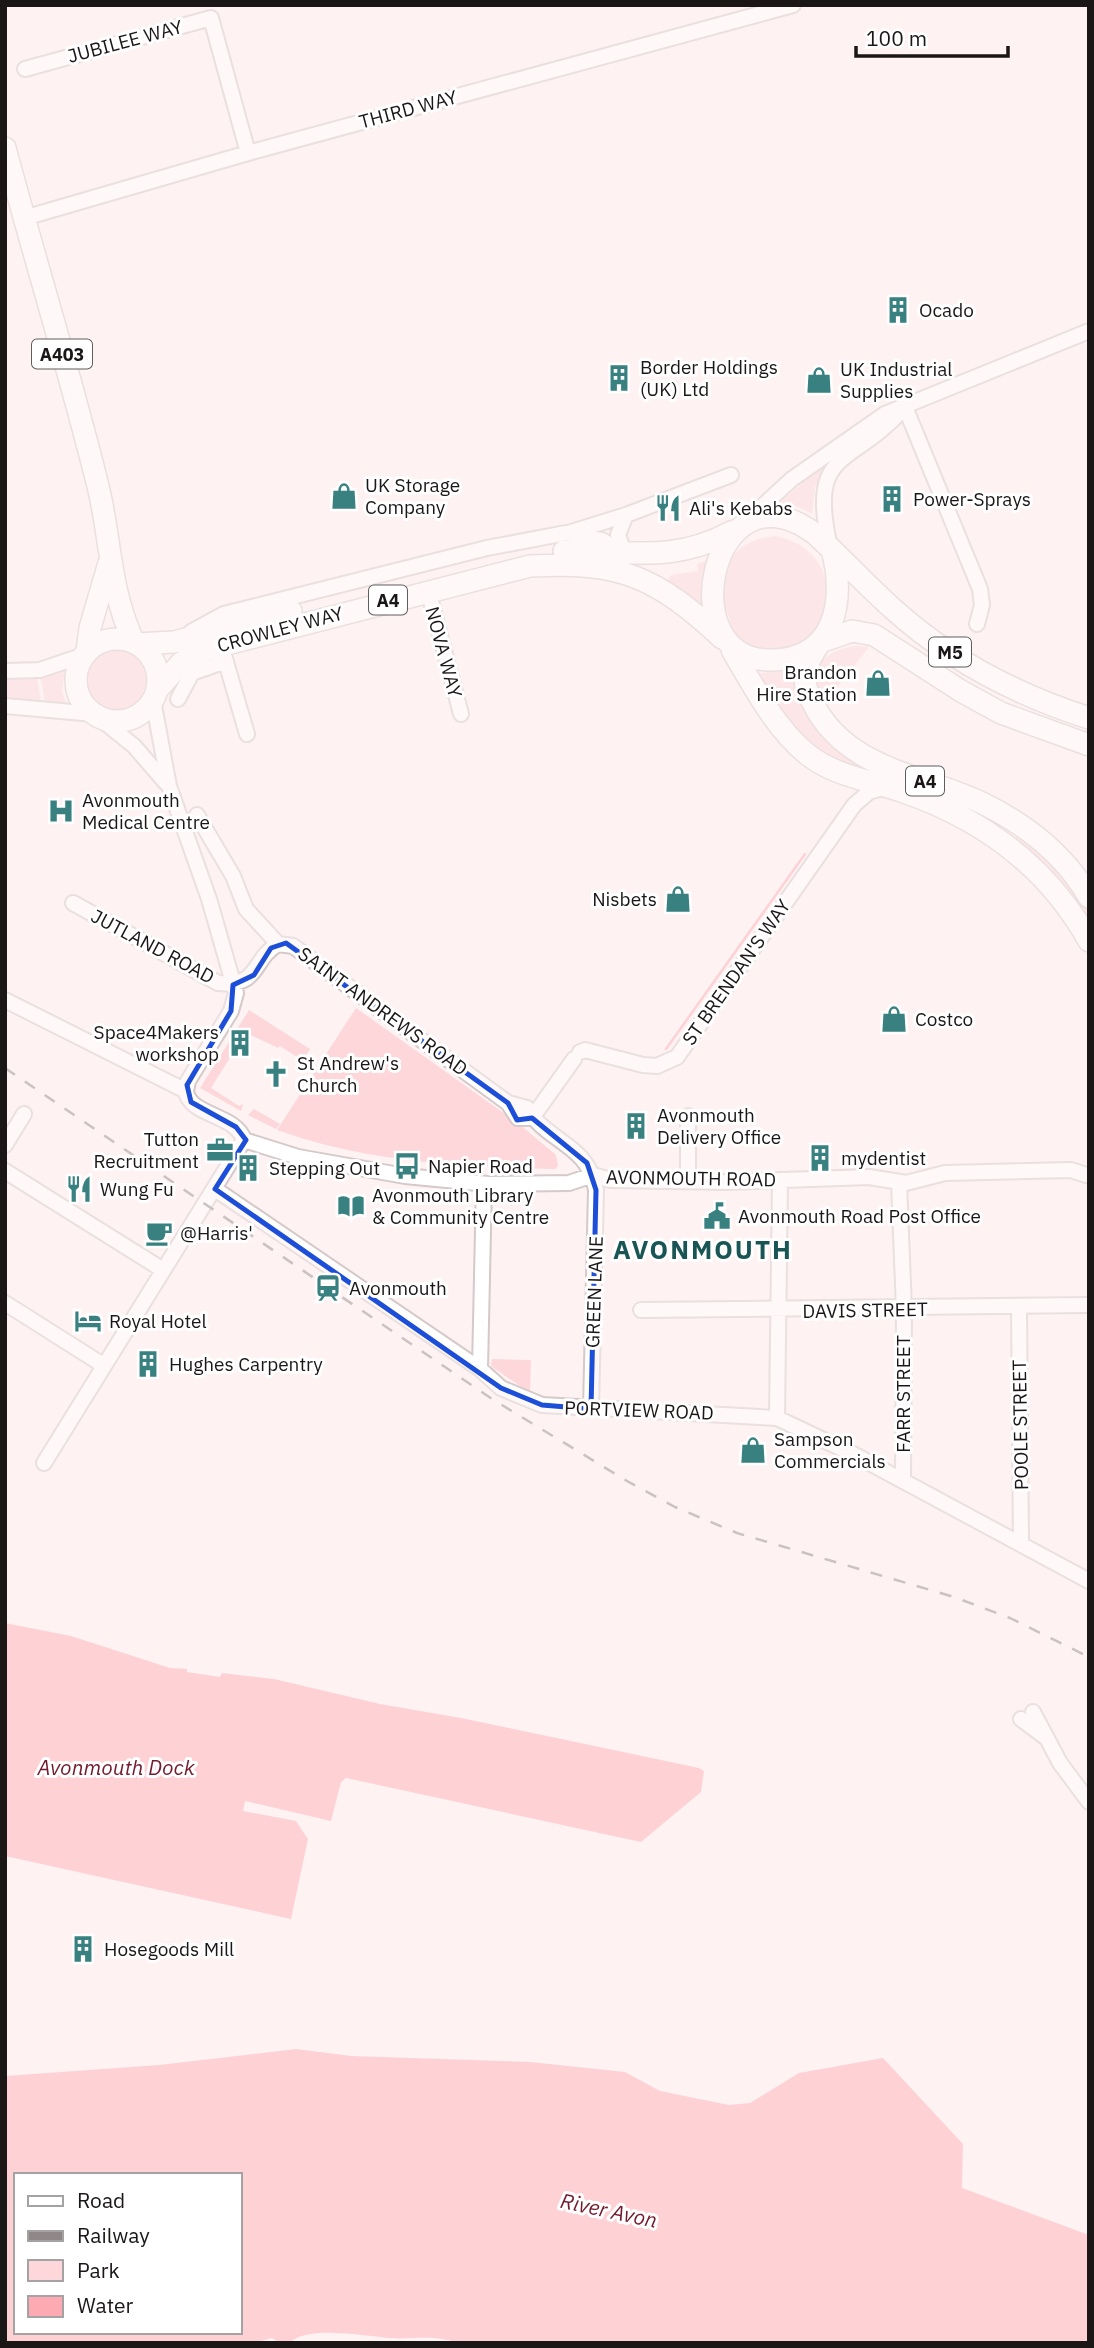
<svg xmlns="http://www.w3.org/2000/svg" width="1094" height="2348" viewBox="0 0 1094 2348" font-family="'IBM Plex Sans',sans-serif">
<rect width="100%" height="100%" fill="#fef2f3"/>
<path fill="#fdd7da" d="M 833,457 L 815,487 L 812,514 L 799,507 L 778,504 Z
M 776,536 C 823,546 840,588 816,630 C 809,641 797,644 784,647 C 771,649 754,650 743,642 C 733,635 732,626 728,615 C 714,573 730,540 776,536 Z
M 706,561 L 703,608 L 666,582 L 671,575 L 698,571 L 697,564 Z
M 856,646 L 869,647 L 824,704 C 807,670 820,651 856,646 Z
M85 681a32 32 0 1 1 64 0a32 32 0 1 1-64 0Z
M 65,669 L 62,691 L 67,706 L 45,702 L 40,676 Z
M 798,669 L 818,726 L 999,820 L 994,829 L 850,770 L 802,739 L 754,674 Z
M 37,678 L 41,701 L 5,699 L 5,679 Z
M 1019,833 L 1036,844 L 1089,907 L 1089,929 L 1012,842 Z
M 356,1008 L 519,1124 L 556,1155 L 558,1166 L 555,1169 C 460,1167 366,1162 277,1130 Z
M 249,1010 L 310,1049 L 305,1057 L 300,1054 L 297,1057 L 280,1046 L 278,1048 L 251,1035 L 237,1057 L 231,1056 L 211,1088 L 239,1106 L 243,1104 L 241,1111 L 200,1088 Z
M 254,1109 L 280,1124 L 276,1129 L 248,1115 Z
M 492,1359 L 531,1360 L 530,1393 L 491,1366 Z"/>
<path fill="#feaab2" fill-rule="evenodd" d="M 5,1623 L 71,1636 L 170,1668 L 187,1669 L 187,1672 L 220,1677 L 222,1673 L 274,1679 L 380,1704 L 461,1718 L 699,1768 L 704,1771 L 701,1792 L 641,1842 L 346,1778 L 341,1782 L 331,1821 L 245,1801 L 243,1811 L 296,1821 L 308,1839 L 291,1919 L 5,1856 Z
M 296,2049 L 351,2056 L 530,2062 L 625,2072 L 660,2091 L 729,2105 L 750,2103 L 799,2073 L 883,2058 L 963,2144 L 962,2188 L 1089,2235 L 1089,2343 L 459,2343 C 428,2334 417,2340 388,2338 C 365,2336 306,2325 290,2343 L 280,2343 L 272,2338 L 253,2343 L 5,2343 L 5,2076 L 159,2065 ZM 16,2175 L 240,2175 L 240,2332 L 16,2332 Z"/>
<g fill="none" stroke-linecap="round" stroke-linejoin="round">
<path stroke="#feaab2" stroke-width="2.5" d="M 666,1049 L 805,854"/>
<defs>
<path id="minor" d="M 25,69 L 211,18 L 248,153
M 24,218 L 248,153 L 793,5
M 905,407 L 980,589 L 982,605 L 977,624
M 745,522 L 792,479 L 885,414 L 1089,331
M 568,533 L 626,515 L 731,475
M 830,547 C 807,447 851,468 904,408
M 624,552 L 618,535 L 626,515
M 428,590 L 461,714
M 191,632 L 224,614 L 487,548 L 566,533 L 602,540 L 621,551
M 221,645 L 247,734
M 5,671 L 40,670 L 84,655
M 178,699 L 192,673 L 226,661
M 153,700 L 169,786 L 209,899 L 236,993 L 231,1011 L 188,1081 L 186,1091
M 5,706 L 94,714
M 98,717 L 134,746 L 166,783
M 197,815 L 233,876 L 246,909 L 278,944
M 73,903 L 218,983 C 261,987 251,960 278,944
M 278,944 L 293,946 L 508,1103 L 518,1118 L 532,1118
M 5,1000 L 186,1091 C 189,1116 236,1114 244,1140
M 580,1052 L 585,1050 L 643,1065 L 657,1066 L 677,1057 L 854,805 L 869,792 L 885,787
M 508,1103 L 527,1108 C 547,1143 588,1143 596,1190 L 591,1409
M 532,1118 L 574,1059
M 244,1140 L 298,1157 L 405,1176 L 488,1184 L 569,1183 L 593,1175 L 611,1180 L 726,1182 L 869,1177 L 906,1183 L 945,1173 L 1071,1170 L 1086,1175
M 5,1145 L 24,1114
M 5,1171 L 163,1270
M 688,1179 L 688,1116
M 899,1182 L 904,1310 L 903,1480
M 215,1189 L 480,1369 L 501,1388 L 542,1405 L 777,1418 L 853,1454 L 1089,1581
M 5,1303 L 103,1365
M 1019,1307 L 1021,1543
M 641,1310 L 1089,1305
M 480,1369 L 484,1184
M 777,1418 L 780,1180
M 44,1463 L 244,1140
M 1033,1712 L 1060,1763 L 1089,1802
M 1021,1719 L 1045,1737"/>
<path id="highway" d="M 5,148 C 35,260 69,370 97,482 C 111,536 109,591 134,642
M 832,550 C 846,601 835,659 772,660 C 669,663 711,458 814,533 C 841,557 865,584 892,608 C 948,659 1017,695 1089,718
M 564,551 C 628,550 672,564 731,532
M76 680a41 41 0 1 1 82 0a41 41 0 1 1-82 0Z
M 823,641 L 852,631 L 874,635 L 961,691 L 1001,713 L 1089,745
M 136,644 L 174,642 L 291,611
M 819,644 C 815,651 809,659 807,667 C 802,680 807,692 813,703 C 845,769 923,775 982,803 C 1025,824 1065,855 1089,897
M 732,650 C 753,685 774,727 807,754 C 834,776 869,780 901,791 C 981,818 1047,866 1089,941
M 87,652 L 90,628 L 109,563
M 157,690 L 181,663 L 204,650 L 530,566 C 621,561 656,577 722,638"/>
</defs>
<use href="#minor" stroke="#d5c9ca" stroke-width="18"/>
<use href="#highway" stroke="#d5c9ca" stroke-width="24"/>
<use href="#minor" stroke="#fff" stroke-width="14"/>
<use href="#highway" stroke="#fff" stroke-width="21"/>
<path stroke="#8f8788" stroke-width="2.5" stroke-dasharray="12 12" stroke-linecap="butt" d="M 5,1068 L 492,1399 L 627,1481 L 675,1507 L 737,1533 L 954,1597 L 1010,1618 L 1089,1657"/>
</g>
<path d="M0 0H1094V2348H0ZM 286,943 L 508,1103 L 517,1120 L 532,1118 L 587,1163 L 596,1190 L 591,1409 L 542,1405 L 501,1388 L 215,1189 L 246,1140 L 236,1127 L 191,1102 L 187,1085 L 231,1011 L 233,985 L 254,975 L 271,948 Z" fill="#fef2f3" fill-opacity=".55" fill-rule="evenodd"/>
<path fill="none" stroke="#1d4ed8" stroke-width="5" stroke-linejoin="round" d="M 286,943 L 508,1103 L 517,1120 L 532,1118 L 587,1163 L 596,1190 L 591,1409 L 542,1405 L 501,1388 L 215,1189 L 246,1140 L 236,1127 L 191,1102 L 187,1085 L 231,1011 L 233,985 L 254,975 L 271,948 Z"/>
<defs>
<symbol id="building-bare" viewBox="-9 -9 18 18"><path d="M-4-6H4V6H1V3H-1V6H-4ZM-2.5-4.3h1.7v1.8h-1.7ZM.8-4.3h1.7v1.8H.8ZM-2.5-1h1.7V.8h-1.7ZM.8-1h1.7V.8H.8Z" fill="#398180" stroke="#fff" stroke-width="2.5" paint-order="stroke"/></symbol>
<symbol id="shop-bare" viewBox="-9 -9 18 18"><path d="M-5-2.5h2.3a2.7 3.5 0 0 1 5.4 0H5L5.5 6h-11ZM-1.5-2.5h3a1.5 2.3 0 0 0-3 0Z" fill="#398180" stroke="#fff" stroke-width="2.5" paint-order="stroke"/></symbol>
<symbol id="restaurant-bare" viewBox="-9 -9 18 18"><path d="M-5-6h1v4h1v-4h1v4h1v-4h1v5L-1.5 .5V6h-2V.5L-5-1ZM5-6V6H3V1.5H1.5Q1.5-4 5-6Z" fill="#398180" stroke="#fff" stroke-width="2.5" paint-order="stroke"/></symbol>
<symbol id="hospital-bare" viewBox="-9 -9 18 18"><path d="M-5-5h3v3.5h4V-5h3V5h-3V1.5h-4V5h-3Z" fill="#398180" stroke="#fff" stroke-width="2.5" paint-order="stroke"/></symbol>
<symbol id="church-bare" viewBox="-9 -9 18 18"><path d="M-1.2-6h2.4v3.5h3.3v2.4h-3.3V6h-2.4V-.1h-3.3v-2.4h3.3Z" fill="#398180" stroke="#fff" stroke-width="2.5" paint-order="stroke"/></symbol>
<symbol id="office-bare" viewBox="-9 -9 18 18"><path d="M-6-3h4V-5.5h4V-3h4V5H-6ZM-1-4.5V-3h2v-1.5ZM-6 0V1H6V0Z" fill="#398180" stroke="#fff" stroke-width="2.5" paint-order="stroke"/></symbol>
<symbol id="bus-bare" viewBox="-9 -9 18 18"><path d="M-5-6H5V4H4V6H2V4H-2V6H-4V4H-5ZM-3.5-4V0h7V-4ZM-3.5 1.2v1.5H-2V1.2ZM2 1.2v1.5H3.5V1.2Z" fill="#398180" stroke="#fff" stroke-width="2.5" paint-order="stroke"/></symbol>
<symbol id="library-bare" viewBox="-9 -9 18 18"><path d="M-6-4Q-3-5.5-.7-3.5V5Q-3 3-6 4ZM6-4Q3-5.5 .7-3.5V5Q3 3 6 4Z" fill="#398180" stroke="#fff" stroke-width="2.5" paint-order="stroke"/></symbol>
<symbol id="civic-bare" viewBox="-9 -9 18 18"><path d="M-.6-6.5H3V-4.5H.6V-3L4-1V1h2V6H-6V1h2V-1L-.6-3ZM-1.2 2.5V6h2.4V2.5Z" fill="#398180" stroke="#fff" stroke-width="2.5" paint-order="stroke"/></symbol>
<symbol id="cafe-bare" viewBox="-9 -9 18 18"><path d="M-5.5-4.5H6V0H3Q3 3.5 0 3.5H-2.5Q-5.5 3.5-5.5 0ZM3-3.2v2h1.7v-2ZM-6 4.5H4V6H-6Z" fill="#398180" stroke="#fff" stroke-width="2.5" paint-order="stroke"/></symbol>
<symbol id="station-bare" viewBox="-9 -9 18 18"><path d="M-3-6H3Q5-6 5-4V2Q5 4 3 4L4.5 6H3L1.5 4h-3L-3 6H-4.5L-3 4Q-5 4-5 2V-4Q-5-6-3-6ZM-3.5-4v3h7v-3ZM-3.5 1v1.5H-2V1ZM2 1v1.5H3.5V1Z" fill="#398180" stroke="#fff" stroke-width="2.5" paint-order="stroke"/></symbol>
<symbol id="hotel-bare" viewBox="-9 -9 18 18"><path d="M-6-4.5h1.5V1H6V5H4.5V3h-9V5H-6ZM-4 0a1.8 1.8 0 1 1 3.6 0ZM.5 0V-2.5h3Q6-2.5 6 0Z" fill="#398180" stroke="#fff" stroke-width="2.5" paint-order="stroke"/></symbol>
</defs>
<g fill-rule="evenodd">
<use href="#building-bare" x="879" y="291" width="38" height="38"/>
<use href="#building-bare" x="600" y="359" width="38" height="38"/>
<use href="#shop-bare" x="800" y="361" width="38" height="38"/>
<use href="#shop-bare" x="325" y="477" width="38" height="38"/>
<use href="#building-bare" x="873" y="480" width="38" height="38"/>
<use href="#restaurant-bare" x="649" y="489" width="38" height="38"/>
<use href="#shop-bare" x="859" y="664" width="38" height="38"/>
<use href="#hospital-bare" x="42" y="792" width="38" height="38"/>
<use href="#shop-bare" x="659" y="880" width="38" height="38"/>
<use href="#shop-bare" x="875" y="1000" width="38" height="38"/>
<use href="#building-bare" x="221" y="1024" width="38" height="38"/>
<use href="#church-bare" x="257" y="1055" width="38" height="38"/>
<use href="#building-bare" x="617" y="1107" width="38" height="38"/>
<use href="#office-bare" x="201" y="1131" width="38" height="38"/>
<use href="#building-bare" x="801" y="1139" width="38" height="38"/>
<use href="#bus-bare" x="388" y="1147" width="38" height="38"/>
<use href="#building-bare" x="229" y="1149" width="38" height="38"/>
<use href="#restaurant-bare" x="60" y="1170" width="38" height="38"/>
<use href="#library-bare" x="332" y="1187" width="38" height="38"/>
<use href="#civic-bare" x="698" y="1197" width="38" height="38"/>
<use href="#cafe-bare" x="140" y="1214" width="38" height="38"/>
<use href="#station-bare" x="309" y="1269" width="38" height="38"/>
<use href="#hotel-bare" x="69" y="1302" width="38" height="38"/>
<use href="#building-bare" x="129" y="1345" width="38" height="38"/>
<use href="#shop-bare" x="734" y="1431" width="38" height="38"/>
<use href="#building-bare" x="64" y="1930" width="38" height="38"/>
</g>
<g text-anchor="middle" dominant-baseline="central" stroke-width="6" stroke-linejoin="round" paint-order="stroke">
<g fill="#fff" stroke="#5f5d5d" stroke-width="2">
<rect x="32" y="339.5" width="60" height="29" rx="5"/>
<rect x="369" y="585.5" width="38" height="29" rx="5"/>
<rect x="929" y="637.5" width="42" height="29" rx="5"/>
<rect x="906" y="766.5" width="38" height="29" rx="5"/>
</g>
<g font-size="18" font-weight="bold" fill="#1b1717">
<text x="62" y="354">A403</text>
<text x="388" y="600">A4</text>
<text x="950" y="652">M5</text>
<text x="925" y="781">A4</text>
</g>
<g font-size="19" fill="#1b1717" stroke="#fff">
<text transform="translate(125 41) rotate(-15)">JUBILEE WAY</text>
<text transform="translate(408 109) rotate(-15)">THIRD WAY</text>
<text transform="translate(280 629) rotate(-15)">CROWLEY WAY</text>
<text transform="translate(444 652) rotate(75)">NOVA WAY</text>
<text transform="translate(153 946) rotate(28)">JUTLAND ROAD</text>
<text transform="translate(736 972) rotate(-55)">ST BRENDAN'S WAY</text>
<text transform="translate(383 1011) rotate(36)">SAINT ANDREWS ROAD</text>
<text transform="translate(691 1178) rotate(1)">AVONMOUTH ROAD</text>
<text transform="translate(594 1292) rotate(-88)">GREEN LANE</text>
<text transform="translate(865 1310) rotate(-1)">DAVIS STREET</text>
<text transform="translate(903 1394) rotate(-90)">FARR STREET</text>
<text transform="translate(639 1410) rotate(2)">PORTVIEW ROAD</text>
<text transform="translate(1020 1425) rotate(-91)">POOLE STREET</text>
</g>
<g font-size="19" fill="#1b1717" stroke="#fff" text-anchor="start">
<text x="919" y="310">Ocado</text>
<text x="640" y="367">Border Holdings<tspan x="640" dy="22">(UK) Ltd</tspan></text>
<text x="840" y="369">UK Industrial<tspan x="840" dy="22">Supplies</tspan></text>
<text x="365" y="485">UK Storage<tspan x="365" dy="22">Company</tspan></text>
<text x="913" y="499">Power-Sprays</text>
<text x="689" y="508">Ali's Kebabs</text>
<text x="857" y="672" text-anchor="end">Brandon<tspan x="857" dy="22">Hire Station</tspan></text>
<text x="82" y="800">Avonmouth<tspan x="82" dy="22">Medical Centre</tspan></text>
<text x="657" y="899" text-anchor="end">Nisbets</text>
<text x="915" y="1019">Costco</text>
<text x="219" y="1032" text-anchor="end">Space4Makers<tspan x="219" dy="22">workshop</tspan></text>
<text x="297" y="1063">St Andrew's<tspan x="297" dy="22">Church</tspan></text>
<text x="657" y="1115">Avonmouth<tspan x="657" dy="22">Delivery Office</tspan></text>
<text x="199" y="1139" text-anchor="end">Tutton<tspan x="199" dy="22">Recruitment</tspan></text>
<text x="841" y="1158">mydentist</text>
<text x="428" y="1166">Napier Road</text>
<text x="269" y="1168">Stepping Out</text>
<text x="100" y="1189">Wung Fu</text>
<text x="372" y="1195">Avonmouth Library<tspan x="372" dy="22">&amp; Community Centre</tspan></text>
<text x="738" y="1216">Avonmouth Road Post Office</text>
<text x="180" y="1233">@Harris'</text>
<text x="349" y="1288">Avonmouth</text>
<text x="109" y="1321">Royal Hotel</text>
<text x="169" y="1364">Hughes Carpentry</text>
<text x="774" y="1439">Sampson<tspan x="774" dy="22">Commercials</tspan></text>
<text x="104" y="1949">Hosegoods Mill</text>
</g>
<g font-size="21" font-style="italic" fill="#731a2d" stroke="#fff">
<text x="116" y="1767">Avonmouth Dock</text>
<text transform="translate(609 2210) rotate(12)">River Avon</text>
</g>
<g font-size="26" font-weight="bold" letter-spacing="2" fill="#195554" stroke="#fff">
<text x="703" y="1249">AVONMOUTH</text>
</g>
</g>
<rect width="1094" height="2348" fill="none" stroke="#1b1717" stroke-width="14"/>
<rect x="14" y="2173" width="228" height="161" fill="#ffffff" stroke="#a4a2a2" stroke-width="2"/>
<rect x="28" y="2196" width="35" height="10" fill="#ffffff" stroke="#a4a2a2" stroke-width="2"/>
<text x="77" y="2208" font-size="21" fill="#1b1717">Road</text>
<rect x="28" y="2231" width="35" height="10" fill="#8f8788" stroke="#a4a2a2" stroke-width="2"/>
<text x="77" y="2243" font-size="21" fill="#1b1717">Railway</text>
<rect x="28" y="2260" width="35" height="21" fill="#fdd7da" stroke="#a4a2a2" stroke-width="2"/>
<text x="77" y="2278" font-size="21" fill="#1b1717">Park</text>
<rect x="28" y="2296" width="35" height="21" fill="#feaab2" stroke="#a4a2a2" stroke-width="2"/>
<text x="77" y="2313" font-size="21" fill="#1b1717">Water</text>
<path d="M856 46v10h152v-10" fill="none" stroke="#1b1717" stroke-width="3.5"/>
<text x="866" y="46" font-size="21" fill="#1b1717" stroke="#ffffff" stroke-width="5" paint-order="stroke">100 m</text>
</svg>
